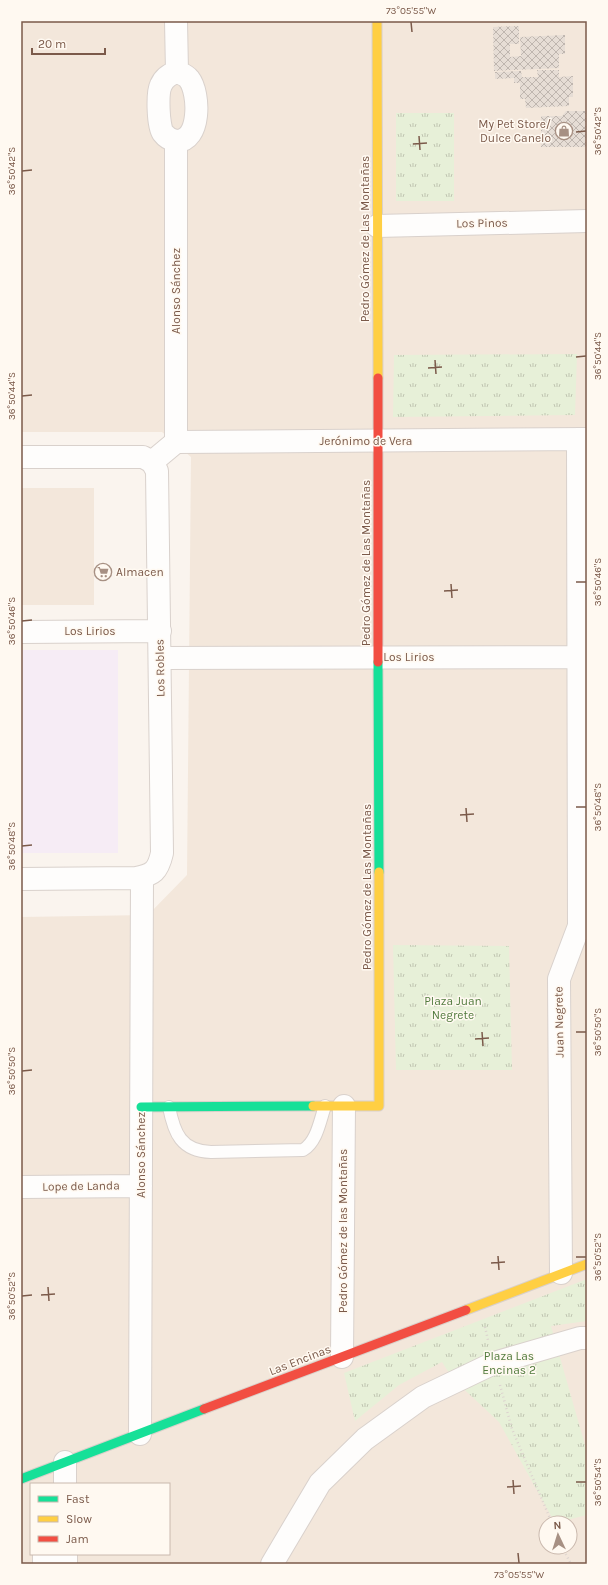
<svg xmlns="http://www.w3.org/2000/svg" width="608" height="1585" viewBox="0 0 608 1585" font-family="Karla,sans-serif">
<defs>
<pattern id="grass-tufts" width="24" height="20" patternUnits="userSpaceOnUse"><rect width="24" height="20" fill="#e7f0d8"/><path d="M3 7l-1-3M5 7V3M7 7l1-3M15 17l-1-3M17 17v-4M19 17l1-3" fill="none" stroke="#c0c5b1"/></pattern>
<pattern id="building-cross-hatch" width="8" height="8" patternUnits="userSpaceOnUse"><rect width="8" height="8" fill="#e6ddd5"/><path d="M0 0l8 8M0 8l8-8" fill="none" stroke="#bfb6af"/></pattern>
</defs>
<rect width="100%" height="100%" fill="#faf4ee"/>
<path fill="#f3e7db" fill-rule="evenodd" d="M 21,21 L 587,21 L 587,1564 L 21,1564 L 21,917 L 148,915 L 187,875 L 191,457 L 162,432 L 21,432 ZM 31,1484 L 169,1484 L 169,1554 L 31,1554 ZM 546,1523 L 570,1523 L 570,1547 L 546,1547 Z
M 21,488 L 94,488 L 94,605 L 21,605 Z"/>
<path fill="#f6ecf5" d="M 21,650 L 118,650 L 118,853 L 21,853 Z"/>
<path fill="url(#grass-tufts)" d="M 396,113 L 454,113 L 454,201 L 396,201 Z
M 577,354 L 575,415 L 393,417 L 394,355 Z
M 393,945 L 509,946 L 512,1070 L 396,1070 Z
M 587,1279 L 587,1321 L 551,1326 L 587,1452 L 587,1515 L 555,1523 L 499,1422 L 453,1379 L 442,1362 L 399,1385 L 355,1421 L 344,1373 Z"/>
<path fill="url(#building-cross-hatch)" d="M 519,26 L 519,44 L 510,44 L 510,57 L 521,56 L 520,37 L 565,35 L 565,54 L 559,54 L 559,68 L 494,71 L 493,27 Z
M 537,70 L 559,70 L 559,77 L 573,76 L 573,97 L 569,97 L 569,106 L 526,108 L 525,99 L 520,99 L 520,83 L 514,83 L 514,78 L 495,79 L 495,72 L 521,71 L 522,77 L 538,77 Z
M 566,111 L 587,111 L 587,147 L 541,147 L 541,116 L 562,116 Z"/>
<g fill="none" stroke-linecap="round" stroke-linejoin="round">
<defs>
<path id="lane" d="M 169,1107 C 174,1133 181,1151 211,1152 L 303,1150 C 317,1142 320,1120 325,1106"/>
<path id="street" d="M 176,21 L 177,72
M 177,72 C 182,74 186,75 189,79 C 200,93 201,142 176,141 C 171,140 166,137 163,133 C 158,126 157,93 161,85 C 164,78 170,74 177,72 Z
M 377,226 L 587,221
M 176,442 L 176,141
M 21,457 L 143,457 L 152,462 L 157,471 L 162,853 C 158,871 153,875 136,878 L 21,879
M 152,462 L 176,442 L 587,439
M 21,632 L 160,631
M 160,658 L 587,657
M 21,1187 L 141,1186
M 561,1273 L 559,979 L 579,926 L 578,439
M 342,1357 L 344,1106
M 140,1434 L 142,877
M 65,1462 L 65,1484
M 44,1554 L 44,1564
M 66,1554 L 66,1564
M 272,1564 L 320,1483 L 365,1439 L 423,1397 L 494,1363 L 580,1338 L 587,1338"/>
<path id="fast" d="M 378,662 L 379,872
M 141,1107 L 313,1106
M 21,1479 L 204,1409"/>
<path id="slow" d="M 377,21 L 378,378
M 313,1106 L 379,1106 L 379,872
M 466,1310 L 587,1264"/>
<path id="jam" d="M 378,378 L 378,662
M 204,1409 L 466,1310"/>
</defs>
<use href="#lane" stroke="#d9d1cc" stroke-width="14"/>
<use href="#street" stroke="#d9d1cc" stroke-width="24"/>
<use href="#fast" stroke="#d9d0ca" stroke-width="11"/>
<use href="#slow" stroke="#d9d0ca" stroke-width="11"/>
<use href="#jam" stroke="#d9d0ca" stroke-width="11"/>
<path stroke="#dcd3ce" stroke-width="2.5" stroke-dasharray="1 3" stroke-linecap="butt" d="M 485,1327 L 488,1340
M 500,1385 L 512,1429 L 552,1523
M 562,1547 L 571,1564"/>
<use href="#lane" stroke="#fefdfc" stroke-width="12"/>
<use href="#street" stroke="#fefdfc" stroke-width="22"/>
<use href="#fast" stroke="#16e098" stroke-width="9"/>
<use href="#slow" stroke="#ffcf43" stroke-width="9"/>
<use href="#jam" stroke="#f24e42" stroke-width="9"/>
</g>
<path fill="none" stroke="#7b5a4a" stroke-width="1.5" d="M 411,22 L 412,32M 576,132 L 586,131M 419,136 L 420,150M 413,144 L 427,143M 22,171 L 32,170M 576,357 L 586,356M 435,360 L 436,374M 428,368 L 442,367M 22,396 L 32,395M 576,582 L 586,582M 451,584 L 452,598M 444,591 L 458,590M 22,621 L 32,620M 576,807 L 586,807M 466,808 L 467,822M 460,815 L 474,814M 22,846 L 32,845M 482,1032 L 483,1046M 576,1032 L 586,1032M 475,1039 L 489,1038M 22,1071 L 32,1070M 498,1256 L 499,1270M 576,1257 L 586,1257M 491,1263 L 505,1262M 48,1287 L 49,1301M 41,1295 L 55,1294M 22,1296 L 32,1295M 513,1480 L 514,1494M 576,1482 L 586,1482M 507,1487 L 521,1486M 518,1553 L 519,1563"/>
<defs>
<symbol id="shop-ring" viewBox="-11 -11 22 22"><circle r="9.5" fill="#fff9f1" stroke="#a79083" stroke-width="1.5"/><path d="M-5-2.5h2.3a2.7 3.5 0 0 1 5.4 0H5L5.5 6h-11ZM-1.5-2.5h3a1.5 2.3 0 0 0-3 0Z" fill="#a79083"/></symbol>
<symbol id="supermarket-ring" viewBox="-11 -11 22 22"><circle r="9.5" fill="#fff9f1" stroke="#a79083" stroke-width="1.5"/><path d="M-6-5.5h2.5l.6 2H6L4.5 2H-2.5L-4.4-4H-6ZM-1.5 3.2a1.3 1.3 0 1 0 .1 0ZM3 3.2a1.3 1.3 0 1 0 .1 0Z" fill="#a79083"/></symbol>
</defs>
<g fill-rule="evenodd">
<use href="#shop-ring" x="554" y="121" width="20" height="20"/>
<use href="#supermarket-ring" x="93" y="562" width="20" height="20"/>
</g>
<g text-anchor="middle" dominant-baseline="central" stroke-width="3" stroke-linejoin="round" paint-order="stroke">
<g font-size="12" fill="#7b5a4a" stroke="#fff9f1" text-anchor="end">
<text x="551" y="124">My Pet Store/<tspan x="551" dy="14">Dulce Canelo</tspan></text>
<text x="116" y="572" text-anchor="start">Almacen</text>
</g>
<g font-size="12" fill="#7b5a4a" stroke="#fff9f1">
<text transform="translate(482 223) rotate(-1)">Los Pinos</text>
<text transform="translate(365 239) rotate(-90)">Pedro Gómez de Las Montañas</text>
<text transform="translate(176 291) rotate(-90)">Alonso Sánchez</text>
<text x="366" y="441">Jerónimo de Vera</text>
<text transform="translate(366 563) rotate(-90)">Pedro Gómez de Las Montañas</text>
<text x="90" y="631">Los Lirios</text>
<text x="409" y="657">Los Lirios</text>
<text transform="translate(160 668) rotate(-91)">Los Robles</text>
<text transform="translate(367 887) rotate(-90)">Pedro Gómez de Las Montañas</text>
<text transform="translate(559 1022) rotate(-91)">Juan Negrete</text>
<text transform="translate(141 1155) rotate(-90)">Alonso Sánchez</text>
<text transform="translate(81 1186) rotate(-1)">Lope de Landa</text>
<text transform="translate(343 1231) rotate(-90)">Pedro Gómez de las Montañas</text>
<text transform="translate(300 1360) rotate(-21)">Las Encinas</text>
</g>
<g font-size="12" fill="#527b3e" stroke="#fff9f1">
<text x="453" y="1001">Plaza Juan<tspan x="453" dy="14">Negrete</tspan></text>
<text x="509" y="1356">Plaza Las<tspan x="509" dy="14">Encinas 2</tspan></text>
</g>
</g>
<rect width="608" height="1585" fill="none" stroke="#fff9f1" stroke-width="44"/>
<rect x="30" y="1483" width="140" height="72" fill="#fff9f1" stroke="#cab9ae"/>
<rect x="38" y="1496" width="20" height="6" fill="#16e098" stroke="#cab9ae"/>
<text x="66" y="1503" font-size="12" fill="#7b5a4a">Fast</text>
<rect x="38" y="1516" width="20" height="6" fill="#ffcf43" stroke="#cab9ae"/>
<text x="66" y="1523" font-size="12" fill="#7b5a4a">Slow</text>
<rect x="38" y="1536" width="20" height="6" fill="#f24e42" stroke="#cab9ae"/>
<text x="66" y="1543" font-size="12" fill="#7b5a4a">Jam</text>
<g transform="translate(558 1535) rotate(356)"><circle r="19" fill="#fff9f1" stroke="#cab9ae"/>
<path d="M0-3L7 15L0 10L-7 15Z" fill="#a79083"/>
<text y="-6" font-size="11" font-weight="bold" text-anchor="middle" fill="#7b5a4a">N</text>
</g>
<path d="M32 48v6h73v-6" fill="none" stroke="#7b5a4a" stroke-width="2"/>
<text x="38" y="48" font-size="12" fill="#7b5a4a" stroke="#fff9f1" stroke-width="3" paint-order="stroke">20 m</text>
<rect x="22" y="22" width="564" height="1541" fill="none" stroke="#7b5a4a" stroke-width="1.5"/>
<g font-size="10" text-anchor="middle" fill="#7b5a4a">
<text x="411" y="14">73°05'55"W</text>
<text transform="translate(597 131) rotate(-90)" y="4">36°50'42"S</text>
<text transform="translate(11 171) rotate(-90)" y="4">36°50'42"S</text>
<text transform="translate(597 356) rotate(-90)" y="4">36°50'44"S</text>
<text transform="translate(11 396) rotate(-90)" y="4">36°50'44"S</text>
<text transform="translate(597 582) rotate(-90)" y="4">36°50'46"S</text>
<text transform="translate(11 621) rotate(-90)" y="4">36°50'46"S</text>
<text transform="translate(597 807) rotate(-90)" y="4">36°50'48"S</text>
<text transform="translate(11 846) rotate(-90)" y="4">36°50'48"S</text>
<text transform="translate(597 1032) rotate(-90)" y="4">36°50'50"S</text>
<text transform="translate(11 1071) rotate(-90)" y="4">36°50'50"S</text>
<text transform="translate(597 1257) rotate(-90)" y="4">36°50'52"S</text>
<text transform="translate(11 1296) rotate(-90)" y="4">36°50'52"S</text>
<text transform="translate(597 1482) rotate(-90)" y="4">36°50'54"S</text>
<text x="519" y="1578">73°05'55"W</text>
</g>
</svg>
